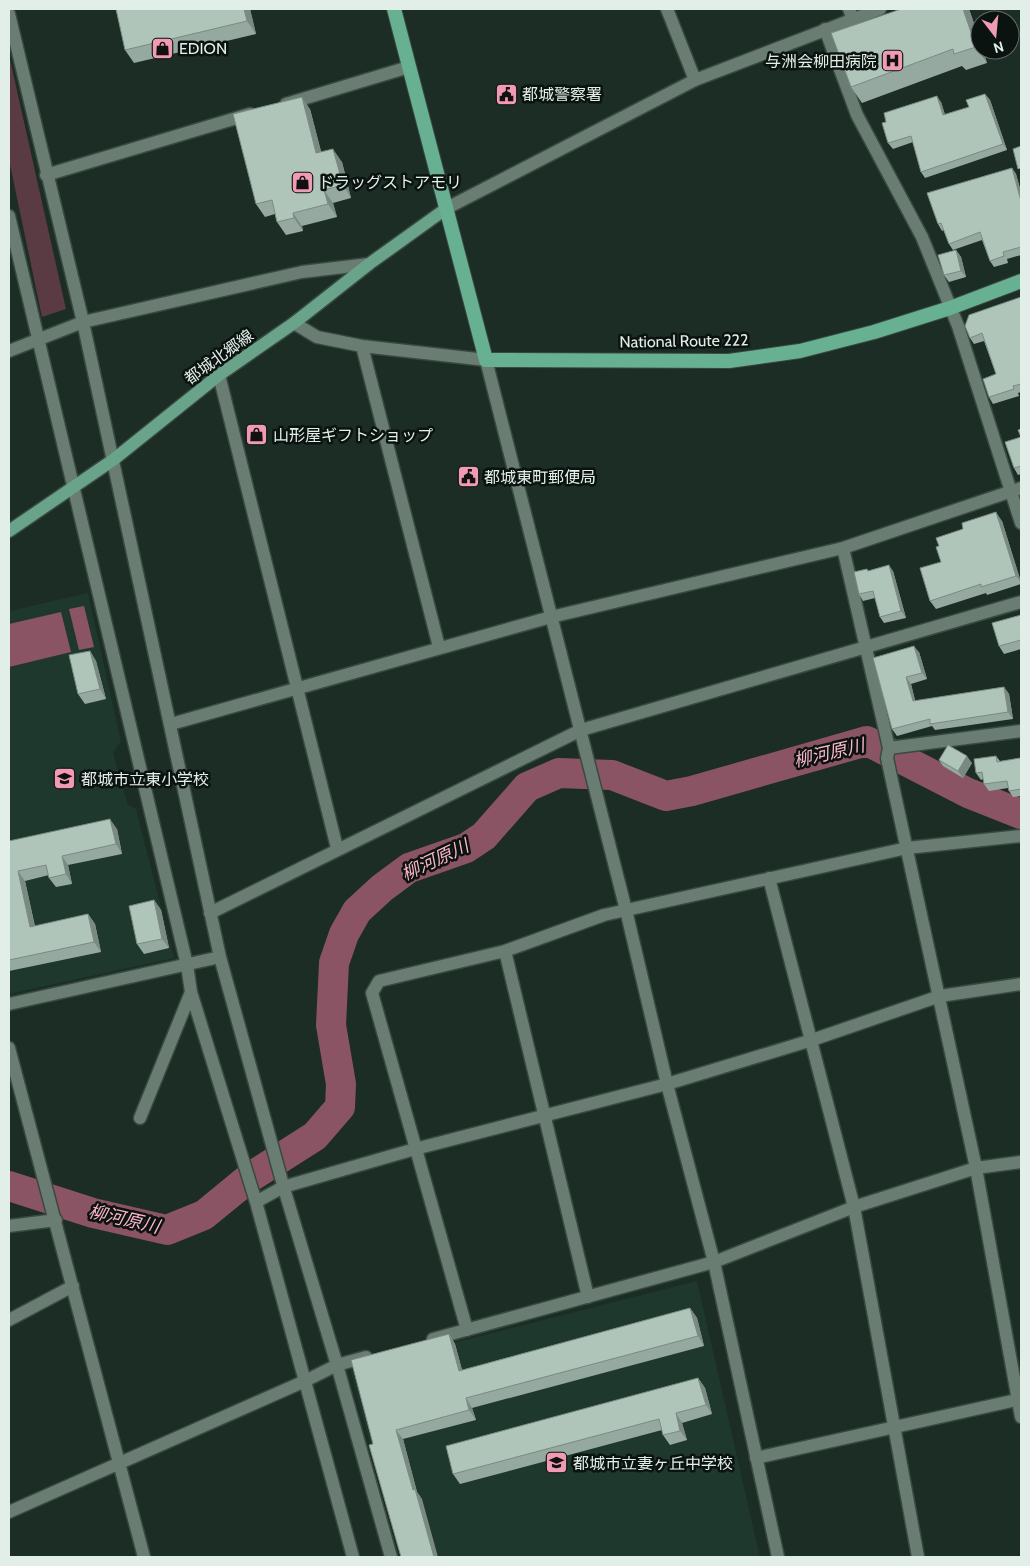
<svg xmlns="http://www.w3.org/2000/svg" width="1030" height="1566" viewBox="0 0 1030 1566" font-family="Cabin,'Noto Sans JP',sans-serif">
<rect width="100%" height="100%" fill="#1b2d25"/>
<path fill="#1e382d" d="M 88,593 L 121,742 L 113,753 L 128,805 L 136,809 L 174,958 L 9,994 L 9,611 Z
M 697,1281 L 760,1557 L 401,1557 L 350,1369 Z"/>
<path fill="#5a3a43" d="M 9,55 L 66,309 L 42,317 L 9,160 Z"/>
<path fill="#8b5465" d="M 84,606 L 94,647 L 79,650 L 69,609 Z
M 61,612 L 71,652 L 9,667 L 9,624 Z"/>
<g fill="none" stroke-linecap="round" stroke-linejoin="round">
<path stroke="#8b5465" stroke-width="30" d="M 9,1186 L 93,1213 L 167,1230 L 204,1215 L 249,1178 L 315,1136 L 340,1107 L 341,1084 L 331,1025 L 334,963 L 344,934 L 357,911 L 382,888 L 409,868 L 466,848 L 484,836 L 527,787 L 559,773 L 612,775 L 666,796 L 692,791 L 867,741 L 968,793 L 1021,814"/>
<defs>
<path id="minor" d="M 667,9 L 695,80
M 849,9 L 853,19
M 9,14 L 83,322 L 220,957 L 283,1185 L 337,1365 L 391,1557
M 825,29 L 857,115 L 922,237 L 958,326 L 1021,523
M 286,104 L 409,67
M 46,175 L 250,114
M 9,216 L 187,965 L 191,992 L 256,1202 L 353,1557
M 294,323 L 317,337 L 362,346 L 486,360
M 362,346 L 439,647
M 219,375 L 337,848
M 843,548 L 889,748 L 887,758 L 976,1168 L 1021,1417
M 171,724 L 551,617 L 843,548 L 1021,488
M 889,748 L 1021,731
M 769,878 L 854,1207 L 918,1557
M 210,913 L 581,730 L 1021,602
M 505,951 L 588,1297
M 9,1004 L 220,957
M 9,1048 L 144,1557
M 140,1118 L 191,992
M 256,1202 L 283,1187 L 415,1149 L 667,1084 L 812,1040 L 940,996 L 1021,984
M 9,1226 L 56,1220
M 9,1320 L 73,1286
M 467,1330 L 372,993 L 379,981 L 505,951 L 604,915 L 907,848 L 1021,836
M 433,1339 L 714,1262 L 854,1207 L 976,1168 L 1021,1162
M 756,1458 L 1021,1399
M 9,1512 L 305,1381 L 337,1365 L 366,1357"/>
<path id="tertiary" d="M 447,208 L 695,80 L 880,9
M 9,351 L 83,322 L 302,272 L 369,264
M 486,360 L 626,910 L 667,1084 L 714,1262 L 778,1557"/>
<path id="primary" d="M 9,531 L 113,460 L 219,375 L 294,323 L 369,264 L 447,208"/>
<path id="trunk" d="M 394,9 L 486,360 L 729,361 L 800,351 L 874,332 L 950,308 L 1021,281"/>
</defs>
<use href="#minor" stroke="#394942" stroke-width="15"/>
<use href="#tertiary" stroke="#394942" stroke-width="15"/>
<use href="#primary" stroke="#394942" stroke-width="15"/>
<use href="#trunk" stroke="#394942" stroke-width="16"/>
<use href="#minor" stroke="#697d73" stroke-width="12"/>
<use href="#tertiary" stroke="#697d73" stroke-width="12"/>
<use href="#primary" stroke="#68a38a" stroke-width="12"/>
<use href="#trunk" stroke="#68b092" stroke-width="14"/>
</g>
<path fill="#96a9a0" d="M 250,9 L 256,34 L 134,63 L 125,50 Z
M 901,9 L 969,9 L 980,41 L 980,50 L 983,50 L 987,63 L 966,70 L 962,66 L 862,103 L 851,87 Z
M 985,94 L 990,100 L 1007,150 L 925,178 L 921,172 L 913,142 L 893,149 L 888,143 L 941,102 L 945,115 L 969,107 Z
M 310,109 L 321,152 L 342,162 L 351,198 L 333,203 L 337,217 L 302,226 L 303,231 L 286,235 L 277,222 L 275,214 L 265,217 L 256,204 Z
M 1012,168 L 1016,174 L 1021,192 L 1021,255 L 1007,259 L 1008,263 L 994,267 L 990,261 L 982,240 L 953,250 L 949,244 L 944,230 L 942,231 L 938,224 Z
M 956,250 L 961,257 L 966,277 L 949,282 L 944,275 Z
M 1021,297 L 1021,392 L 1018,393 L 1019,396 L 993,404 L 989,397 L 996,374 L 984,341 L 974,344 L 970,338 Z
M 1021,429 L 1021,474 L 1018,475 L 1014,468 L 1021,437 Z
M 1002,521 L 1021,582 L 1021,584 L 987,595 L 986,593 L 936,609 L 930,601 L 941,562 L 939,546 L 963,529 Z
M 869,571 L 893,571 L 906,618 L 884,623 L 880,617 L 875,598 L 863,601 L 859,594 Z
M 1021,616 L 1021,649 L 1004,654 L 999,646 Z
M 90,651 L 96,661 L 106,699 L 85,704 L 78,694 Z
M 919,652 L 927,679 L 911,684 L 915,701 L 1004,687 L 1009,694 L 1013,719 L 935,730 L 932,726 L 897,736 L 892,729 L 873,658 Z
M 996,756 L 1000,761 L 1021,759 L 1021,796 L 1013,797 L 1009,791 L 1008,788 L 989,791 L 984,784 L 983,779 L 981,780 L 976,773 Z
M 939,760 L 972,763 L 963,778 L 943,766 Z
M 117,829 L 122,854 L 68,865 L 72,884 L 56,887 L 49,878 L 49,875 L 25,881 L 35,926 L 88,914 L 95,924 L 101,952 L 9,971 L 9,841 Z
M 154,900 L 161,910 L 169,948 L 144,954 L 137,944 Z
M 690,1308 L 697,1318 L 704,1346 L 472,1408 L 476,1420 L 403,1439 L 417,1492 L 422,1499 L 373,1444 L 449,1334 L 455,1344 L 462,1370 Z
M 698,1378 L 705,1388 L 712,1414 L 682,1423 L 687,1440 L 670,1445 L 663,1435 L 662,1430 L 460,1484 L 453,1474 Z"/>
<path fill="#7a8a82" d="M 244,9 L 250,9 L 256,34 L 247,21 Z
M 963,9 L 969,9 L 980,41 L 980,50 L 983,50 L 987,63 L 976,47 Z
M 985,94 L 990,100 L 1007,150 L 1003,144 Z
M 937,96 L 941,102 L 947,121 L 943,115 Z
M 302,97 L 310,109 L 325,166 L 316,153 Z
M 333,149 L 342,162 L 351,198 L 343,185 Z
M 1012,168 L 1016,174 L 1021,192 L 1021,201 Z
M 324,190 L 333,203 L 337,217 L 328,204 Z
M 293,213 L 302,226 L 303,231 L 294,218 Z
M 956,250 L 961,257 L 966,277 L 961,271 Z
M 996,512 L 1002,521 L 1021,583 L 1016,576 Z
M 889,565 L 893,571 L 906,618 L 901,611 Z
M 914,646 L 919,652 L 927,679 L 922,673 Z
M 90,651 L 96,661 L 106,699 L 100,689 Z
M 906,677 L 911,684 L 917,707 L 913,701 Z
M 1004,687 L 1009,694 L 1013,719 L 1008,712 Z
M 967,756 L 972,763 L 963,778 L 958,771 Z
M 110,819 L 117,829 L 122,854 L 116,844 Z
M 62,856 L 68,865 L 72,884 L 66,874 Z
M 18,871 L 25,881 L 37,937 L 30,927 Z
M 154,900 L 161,910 L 169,948 L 162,939 Z
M 88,914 L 95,924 L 101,952 L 94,942 Z
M 690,1308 L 697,1318 L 704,1346 L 698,1336 Z
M 449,1334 L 455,1344 L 465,1381 L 459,1371 Z
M 698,1378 L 705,1388 L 712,1414 L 706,1405 Z
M 466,1398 L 472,1408 L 476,1420 L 469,1410 Z
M 676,1413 L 682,1423 L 687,1440 L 680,1431 Z
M 396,1430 L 403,1439 L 417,1492 L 422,1499 L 438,1557 L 434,1557 L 413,1490 Z"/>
<path fill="#afc5ba" stroke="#7a8a82" d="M 116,9 L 244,9 L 247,21 L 125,50 Z
M 901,9 L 963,9 L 976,47 L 954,54 L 953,49 L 851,87 L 831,33 Z
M 985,94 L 1003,144 L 921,172 L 911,136 L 888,143 L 882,123 L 886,122 L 884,113 L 937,96 L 943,115 L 969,107 L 966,100 Z
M 302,97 L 316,153 L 333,149 L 343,185 L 324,190 L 328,204 L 293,213 L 294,218 L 277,222 L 272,200 L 256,204 L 233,114 Z
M 1021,146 L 1021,168 L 1018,169 L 1013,149 Z
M 1012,168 L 1021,201 L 1021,247 L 1003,252 L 1004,256 L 990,261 L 980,232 L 949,244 L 941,223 L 938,224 L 927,193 Z
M 956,250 L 961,271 L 944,275 L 938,255 Z
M 1021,297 L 1021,384 L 1013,386 L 1014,389 L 989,397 L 983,379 L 996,374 L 982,333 L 970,338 L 965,326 L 969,315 Z
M 1021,429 L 1021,466 L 1014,468 L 1005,442 L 1021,437 L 1018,430 Z
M 996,512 L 1016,576 L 981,587 L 981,584 L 930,601 L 920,568 L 941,562 L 936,547 L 939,546 L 936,538 L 963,529 L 962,523 Z
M 889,565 L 901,611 L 880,617 L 873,591 L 859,594 L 854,572 L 867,569 L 868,571 Z
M 1021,615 L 1021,640 L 999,646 L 992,623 Z
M 914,646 L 922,673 L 906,677 L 913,701 L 1004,687 L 1008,712 L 930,724 L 930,719 L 892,729 L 873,658 Z
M 90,651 L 100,689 L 78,694 L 69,655 Z
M 948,745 L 967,756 L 958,771 L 939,760 Z
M 996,756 L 997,762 L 1020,758 L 1021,763 L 1021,789 L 1009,791 L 1007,781 L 984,784 L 982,772 L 976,773 L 974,759 Z
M 110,819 L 116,844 L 62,856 L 66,874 L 49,878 L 46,865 L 18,871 L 30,927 L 88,914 L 94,942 L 9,960 L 9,841 Z
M 154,900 L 162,939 L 137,944 L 129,906 Z
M 690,1308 L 698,1336 L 466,1398 L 469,1410 L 396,1430 L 413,1490 L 415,1489 L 434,1557 L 401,1557 L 369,1445 L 373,1444 L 351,1360 L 449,1334 L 459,1371 Z
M 698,1378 L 706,1405 L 676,1413 L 680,1431 L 663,1435 L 659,1419 L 453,1474 L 446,1446 Z"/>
<defs>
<symbol id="shop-square" viewBox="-11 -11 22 22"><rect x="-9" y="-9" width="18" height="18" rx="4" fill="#f09ab4" stroke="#0b1310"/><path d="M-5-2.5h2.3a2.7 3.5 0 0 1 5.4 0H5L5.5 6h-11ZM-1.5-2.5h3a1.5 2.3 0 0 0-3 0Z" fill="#111"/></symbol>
<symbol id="hospital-square" viewBox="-11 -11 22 22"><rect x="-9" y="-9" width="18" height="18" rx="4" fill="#f09ab4" stroke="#0b1310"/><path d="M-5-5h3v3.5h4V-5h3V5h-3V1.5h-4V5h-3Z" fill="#111"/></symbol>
<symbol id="civic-square" viewBox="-11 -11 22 22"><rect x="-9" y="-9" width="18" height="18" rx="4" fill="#f09ab4" stroke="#0b1310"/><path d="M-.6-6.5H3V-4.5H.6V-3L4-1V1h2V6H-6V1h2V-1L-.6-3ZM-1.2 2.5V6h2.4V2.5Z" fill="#111"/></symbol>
<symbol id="school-square" viewBox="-11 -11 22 22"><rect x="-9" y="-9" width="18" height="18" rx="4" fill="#f09ab4" stroke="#0b1310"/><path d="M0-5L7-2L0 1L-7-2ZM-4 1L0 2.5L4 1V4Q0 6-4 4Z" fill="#111"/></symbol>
</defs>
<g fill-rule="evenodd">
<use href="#shop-square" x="150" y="36" width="25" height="25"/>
<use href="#hospital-square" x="880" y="48" width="25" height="25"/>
<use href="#civic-square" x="494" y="82" width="25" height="25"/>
<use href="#shop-square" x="290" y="170" width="25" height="25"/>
<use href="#shop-square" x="244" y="422" width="25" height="25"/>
<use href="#civic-square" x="456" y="464" width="25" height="25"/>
<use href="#school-square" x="52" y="766" width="25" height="25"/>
<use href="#school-square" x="544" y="1450" width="25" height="25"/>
</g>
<g text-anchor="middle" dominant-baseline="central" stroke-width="5" stroke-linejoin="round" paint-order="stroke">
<g font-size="16" fill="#e2eee8" stroke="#0b1310" text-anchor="start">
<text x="179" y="48">EDION</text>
<text x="877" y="61" text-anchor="end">与洲会柳田病院</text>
<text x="522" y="94">都城警察署</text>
<text x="318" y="182">ドラッグストアモリ</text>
<text x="273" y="435">山形屋ギフトショップ</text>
<text x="484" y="477">都城東町郵便局</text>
<text x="81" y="779">都城市立東小学校</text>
<text x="573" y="1463">都城市立妻ヶ丘中学校</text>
</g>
<g font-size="16" fill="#e2eee8" stroke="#0b1310">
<text transform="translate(684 341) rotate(-1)">National Route 222</text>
<text transform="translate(219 357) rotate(-36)">都城北郷線</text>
</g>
<g font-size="18" font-style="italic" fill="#fbb5ca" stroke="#0b1310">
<text transform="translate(829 753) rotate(-13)">柳河原川</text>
<text transform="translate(435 860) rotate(-25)">柳河原川</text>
<text transform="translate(124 1219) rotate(13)">柳河原川</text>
</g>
</g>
<rect width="1030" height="1566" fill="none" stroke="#e2eee8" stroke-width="20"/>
<g transform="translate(995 35) rotate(164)"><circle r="24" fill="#0b1310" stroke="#616b66"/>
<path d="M0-4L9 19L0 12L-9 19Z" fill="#f09ab4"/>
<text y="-8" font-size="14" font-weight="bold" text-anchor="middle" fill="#e2eee8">N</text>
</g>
</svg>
